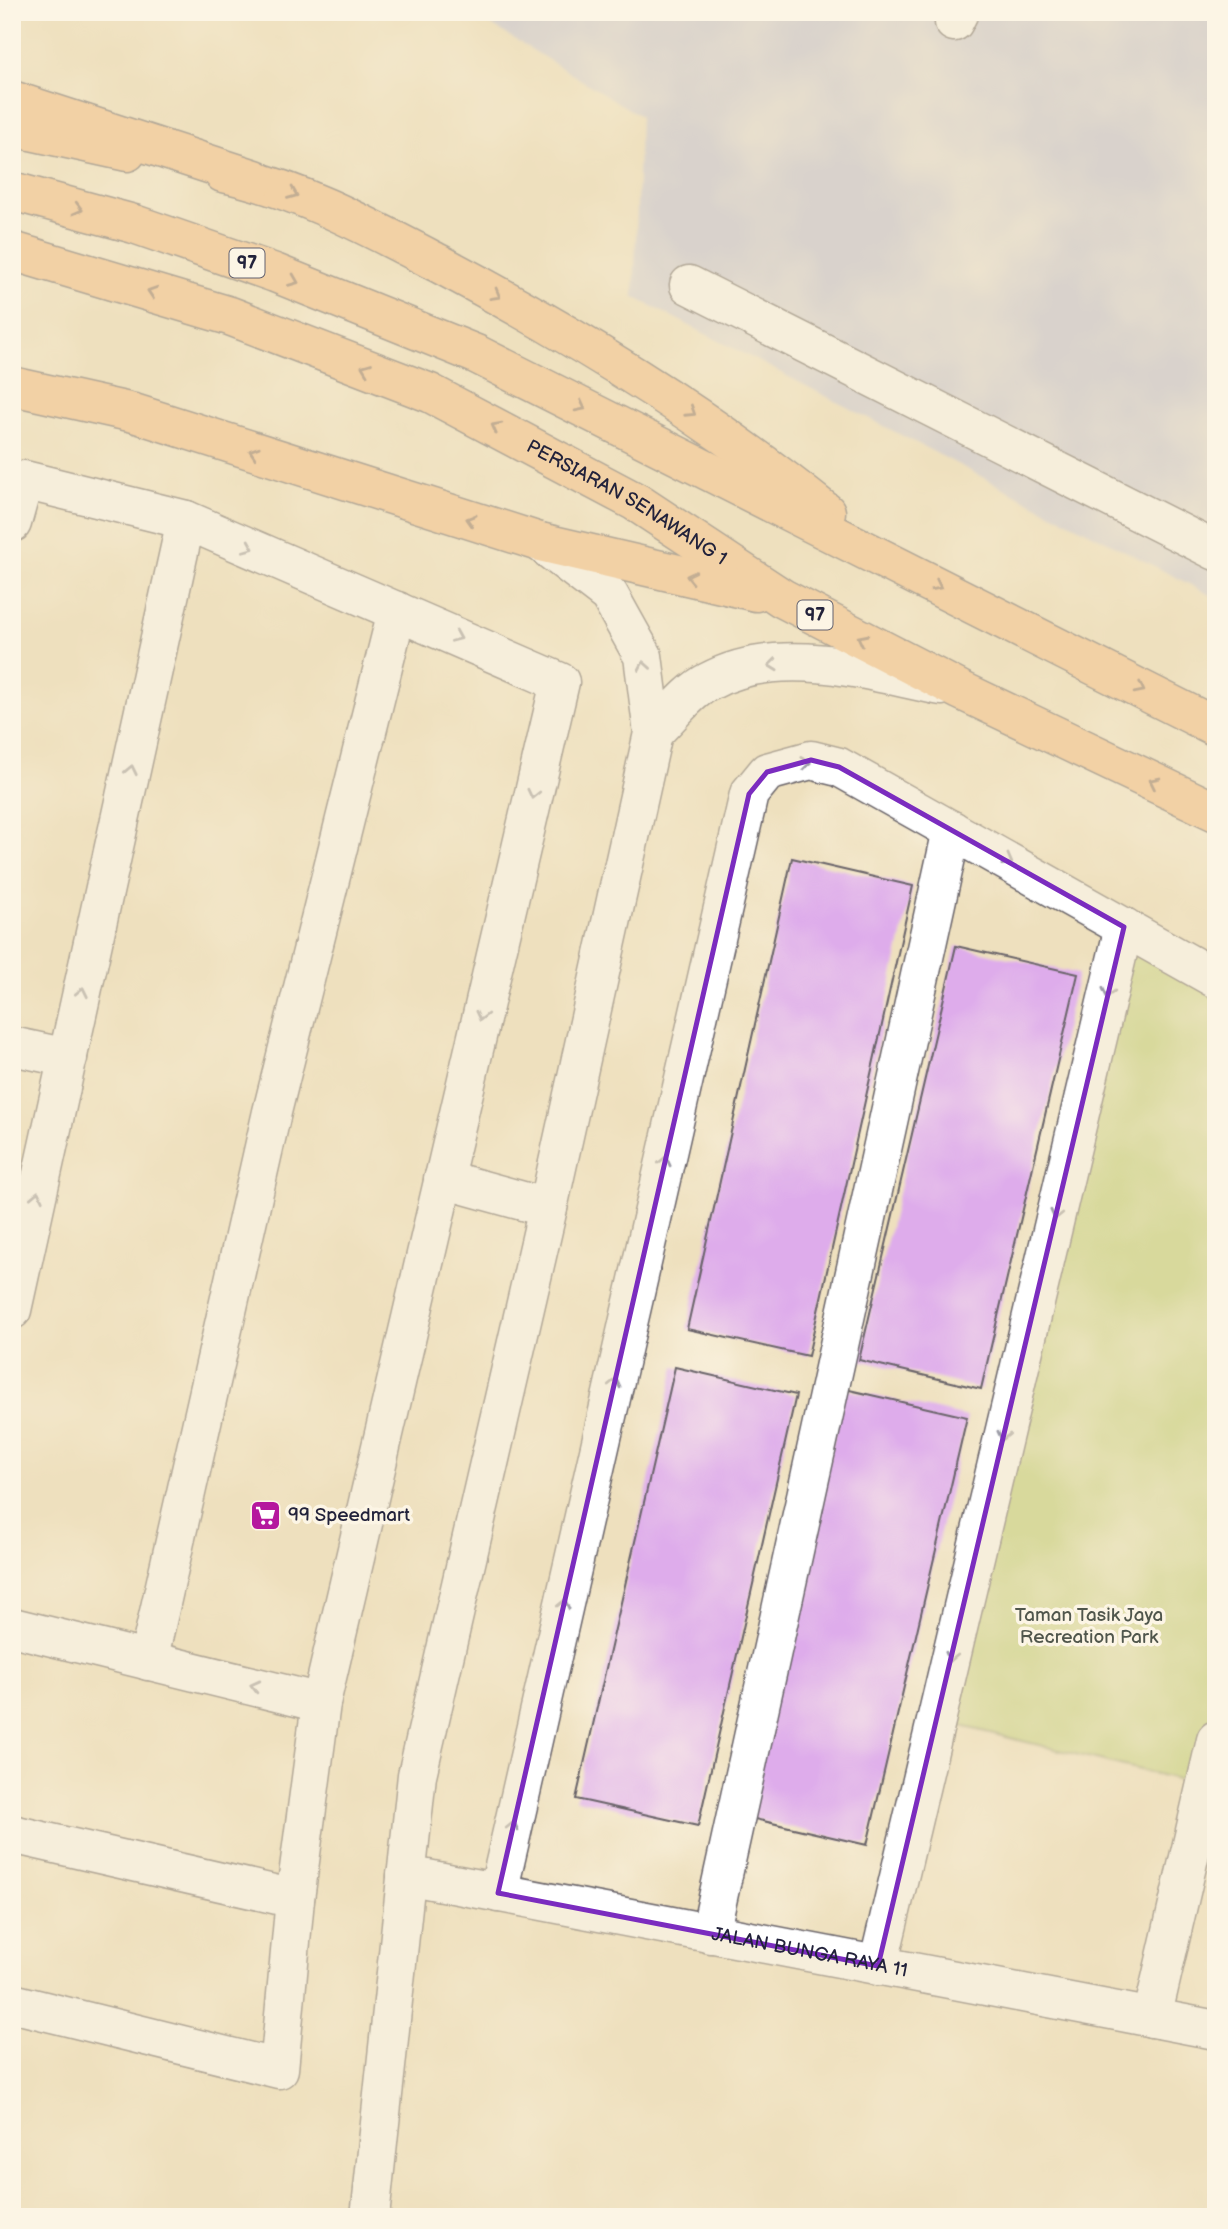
<svg xmlns="http://www.w3.org/2000/svg" width="1228" height="2229" viewBox="0 0 1228 2229" font-family="'Balsamiq Sans',sans-serif">
<rect width="100%" height="100%" fill="#fcf5e5"/>
<filter id="ink" filterUnits="userSpaceOnUse"><feTurbulence type="fractalNoise" baseFrequency=".0143" numOctaves="2"/><feDisplacementMap in="SourceGraphic" scale="14" xChannelSelector="R" yChannelSelector="G"/><feConvolveMatrix kernelMatrix="1 2 1 2 8 2 1 2 1" color-interpolation-filters="sRGB"/></filter>
<filter id="wash" filterUnits="userSpaceOnUse"><feTurbulence type="fractalNoise" baseFrequency=".00686" numOctaves="4" result="noise"/><feDisplacementMap in="SourceGraphic" scale="28" xChannelSelector="R" yChannelSelector="G"/><feGaussianBlur stdDeviation="1.57" result="paint"/><feColorMatrix in="noise" values="0 0 0 0 0 0 0 0 0 0 0 0 0 0 0 0 0 1.4 0 .05"/><feComposite in="paint" operator="in"/></filter>
<g filter="url(#wash)">
<rect width="100%" height="100%" fill="#eee0be"/>
<path fill="#bfc2dd" d="M 470,12 L 1216,12 L 1216,598 L 634,297 L 640,116 Z"/>
<path fill="#bcd073" stroke="#6f7957" stroke-width="2" d="M 1124,928 L 1216,980 L 1216,1738 L 1205,1786 L 937,1720 Z"/>
<g id="blocks">
<path fill="#deaceb" d="M 792,858 L 913,886 L 808,1356 L 687,1329 Z
M 956,946 L 1078,974 L 981,1389 L 859,1360 Z
M 675,1367 L 796,1395 L 698,1826 L 576,1799 Z
M 845,1389 L 967,1417 L 867,1845 L 746,1817 Z"/>
</g>
</g>
<g filter="url(#ink)">
<use href="#blocks" fill-opacity="0" stroke="#696469" stroke-width="2"/>
<g fill="none" stroke-linecap="round" stroke-linejoin="round">
<defs>
<g id="minor">
<path d="M 954,22 L 959,12"/>
<path d="M 689,285 L 1216,551"/>
<path d="M 12,523 L 24,480 L 186,520 L 560,682 L 321,1703 L 295,1899 L 279,2069 L 12,2003"/>
<path d="M 653,733 C 670,717 688,692 708,682 C 779,643 868,671 941,686"/>
<path d="M 12,1046 L 68,1058"/>
<path d="M 443,1179 L 548,1208"/>
<path d="M 12,1310 L 186,520"/>
<path d="M 12,1627 L 321,1703"/>
<path d="M 148,1661 L 272,1112 L 397,611"/>
<path d="M 12,1834 L 295,1899"/>
<path id="s1" d="M 406,1875 L 1216,2030"/>
<path d="M 498,1893 L 749,794 L 767,772 L 811,760 L 839,767 L 1216,979"/>
<path d="M 710,1934 L 952,830"/>
<path d="M 878,1966 L 1124,927"/>
<path d="M 1152,2018 L 1216,1740"/>
<path d="M 370,2217 L 417,1775 L 548,1208 L 653,733 L 643,656 L 609,595 L 540,542"/>
</g>
<g id="major">
<path d="M 12,127 L 127,152"/>
<path d="M 223,173 C 299,189 369,227 438,263 C 574,335 706,415 826,512"/>
<path d="M 12,191 L 134,224 L 275,273 L 476,354 L 1216,727"/>
<path id="s2" d="M 12,251 L 230,316 L 430,393 L 636,502 L 782,598 L 960,690 L 1216,812"/>
<path d="M 12,386 L 134,413 L 540,542 L 756,592"/>
</g>
<path id="highway" d="M 12,100 L 255,179"/>
</defs>
<use href="#minor" stroke="#696469" stroke-width="41"/>
<use href="#major" stroke="#696469" stroke-width="41"/>
<use href="#highway" stroke="#696469" stroke-width="41"/>
<use href="#minor" stroke="#fff" stroke-width="38"/>
<use href="#major" stroke="#f6be87" stroke-width="38"/>
<use href="#highway" stroke="#f6be87" stroke-width="38"/>
</g>
<defs><path id="oneway-chevron" d="M-2-3.5L2.5 0L-2 3.5" fill="none" stroke-width="1.6" stroke-linecap="round" stroke-linejoin="round" transform="scale(1.75)"/></defs>
<g stroke="#8c7061">
<use href="#oneway-chevron" transform="translate(293 194) rotate(22)"/>
<use href="#oneway-chevron" transform="translate(78 209) rotate(15)"/>
<use href="#oneway-chevron" transform="translate(294 281) rotate(22)"/>
<use href="#oneway-chevron" transform="translate(152 292) rotate(-162)"/>
<use href="#oneway-chevron" transform="translate(496 295) rotate(30)"/>
<use href="#oneway-chevron" transform="translate(366 368) rotate(-159)"/>
<use href="#oneway-chevron" transform="translate(581 407) rotate(27)"/>
<use href="#oneway-chevron" transform="translate(691 412) rotate(33)"/>
<use href="#oneway-chevron" transform="translate(496 427) rotate(-152)"/>
<use href="#oneway-chevron" transform="translate(254 452) rotate(-162)"/>
<use href="#oneway-chevron" transform="translate(471 520) rotate(-163)"/>
<use href="#oneway-chevron" transform="translate(691 577) rotate(-167)"/>
<use href="#oneway-chevron" transform="translate(937 586) rotate(27)"/>
<use href="#oneway-chevron" transform="translate(862 639) rotate(-153)"/>
<use href="#oneway-chevron" transform="translate(1140 689) rotate(27)"/>
<use href="#oneway-chevron" transform="translate(1154 782) rotate(-154)"/>
</g>
<g stroke="#9c9ca7">
<use href="#oneway-chevron" transform="translate(249 547) rotate(23)"/>
<use href="#oneway-chevron" transform="translate(457 637) rotate(23)"/>
<use href="#oneway-chevron" transform="translate(773 665) rotate(174)"/>
<use href="#oneway-chevron" transform="translate(644 666) rotate(-100)"/>
<use href="#oneway-chevron" transform="translate(806 763) rotate(-7)"/>
<use href="#oneway-chevron" transform="translate(131 770) rotate(-78)"/>
<use href="#oneway-chevron" transform="translate(533 794) rotate(103)"/>
<use href="#oneway-chevron" transform="translate(1008 861) rotate(29)"/>
<use href="#oneway-chevron" transform="translate(82 992) rotate(-78)"/>
<use href="#oneway-chevron" transform="translate(1108 993) rotate(103)"/>
<use href="#oneway-chevron" transform="translate(481 1016) rotate(103)"/>
<use href="#oneway-chevron" transform="translate(665 1161) rotate(-77)"/>
<use href="#oneway-chevron" transform="translate(37 1196) rotate(-78)"/>
<use href="#oneway-chevron" transform="translate(1056 1215) rotate(103)"/>
<use href="#oneway-chevron" transform="translate(615 1383) rotate(-77)"/>
<use href="#oneway-chevron" transform="translate(1003 1436) rotate(103)"/>
<use href="#oneway-chevron" transform="translate(564 1604) rotate(-77)"/>
<use href="#oneway-chevron" transform="translate(951 1657) rotate(103)"/>
<use href="#oneway-chevron" transform="translate(255 1686) rotate(-166)"/>
<use href="#oneway-chevron" transform="translate(513 1826) rotate(-77)"/>
</g>
</g>
<path d="M0 0H1228V2229H0ZM 811,760 L 839,767 L 1124,927 L 878,1966 L 498,1893 L 749,794 L 767,772 Z" fill="#eee0be" fill-opacity=".55" fill-rule="evenodd"/>
<path fill="none" stroke="#7b2cbf" stroke-width="5" stroke-linejoin="round" d="M 811,760 L 839,767 L 1124,927 L 878,1966 L 498,1893 L 749,794 L 767,772 Z"/>
<defs>
<symbol id="supermarket-square" viewBox="-11 -11 22 22"><rect x="-9" y="-9" width="18" height="18" rx="4" fill="#b5179e" stroke="#fcf5e5"/><path d="M-6-5.5h2.5l.6 2H6L4.5 2H-2.5L-4.4-4H-6ZM-1.5 3.2a1.3 1.3 0 1 0 .1 0ZM3 3.2a1.3 1.3 0 1 0 .1 0Z" fill="#fff"/></symbol>
</defs>
<g fill-rule="evenodd">
<use href="#supermarket-square" x="248" y="1498" width="35" height="35"/>
</g>
<g text-anchor="middle" dominant-baseline="central" stroke-width="7" stroke-linejoin="round" paint-order="stroke">
<g fill="#fcf5e5" stroke="#63616e" stroke-width="2">
<rect x="229.5" y="248.5" width="35" height="29" rx="5"/>
<rect x="797.5" y="600.5" width="35" height="29" rx="5"/>
</g>
<g font-size="18" font-weight="bold" fill="#22223b">
<text x="247" y="263">97</text>
<text x="815" y="615">97</text>
</g>
<g font-size="19" fill="#22223b" stroke="#fcf5e5">
<text stroke="none"><textPath href="#s2" startOffset="667">PERSIARAN SENAWANG 1</textPath></text>
<text stroke="none"><textPath href="#s1" startOffset="411">JALAN BUNGA RAYA 11</textPath></text>
</g>
<g font-size="19" fill="#22223b" stroke="#fcf5e5" text-anchor="start">
<text x="288" y="1515">99 Speedmart</text>
</g>
<g font-size="19" fill="#50564c" stroke="#fcf5e5">
<text x="1089" y="1615">Taman Tasik Jaya<tspan x="1089" dy="22">Recreation Park</tspan></text>
</g>
</g>
<rect width="1228" height="2229" fill="none" stroke="#fcf5e5" stroke-width="42"/>
</svg>
